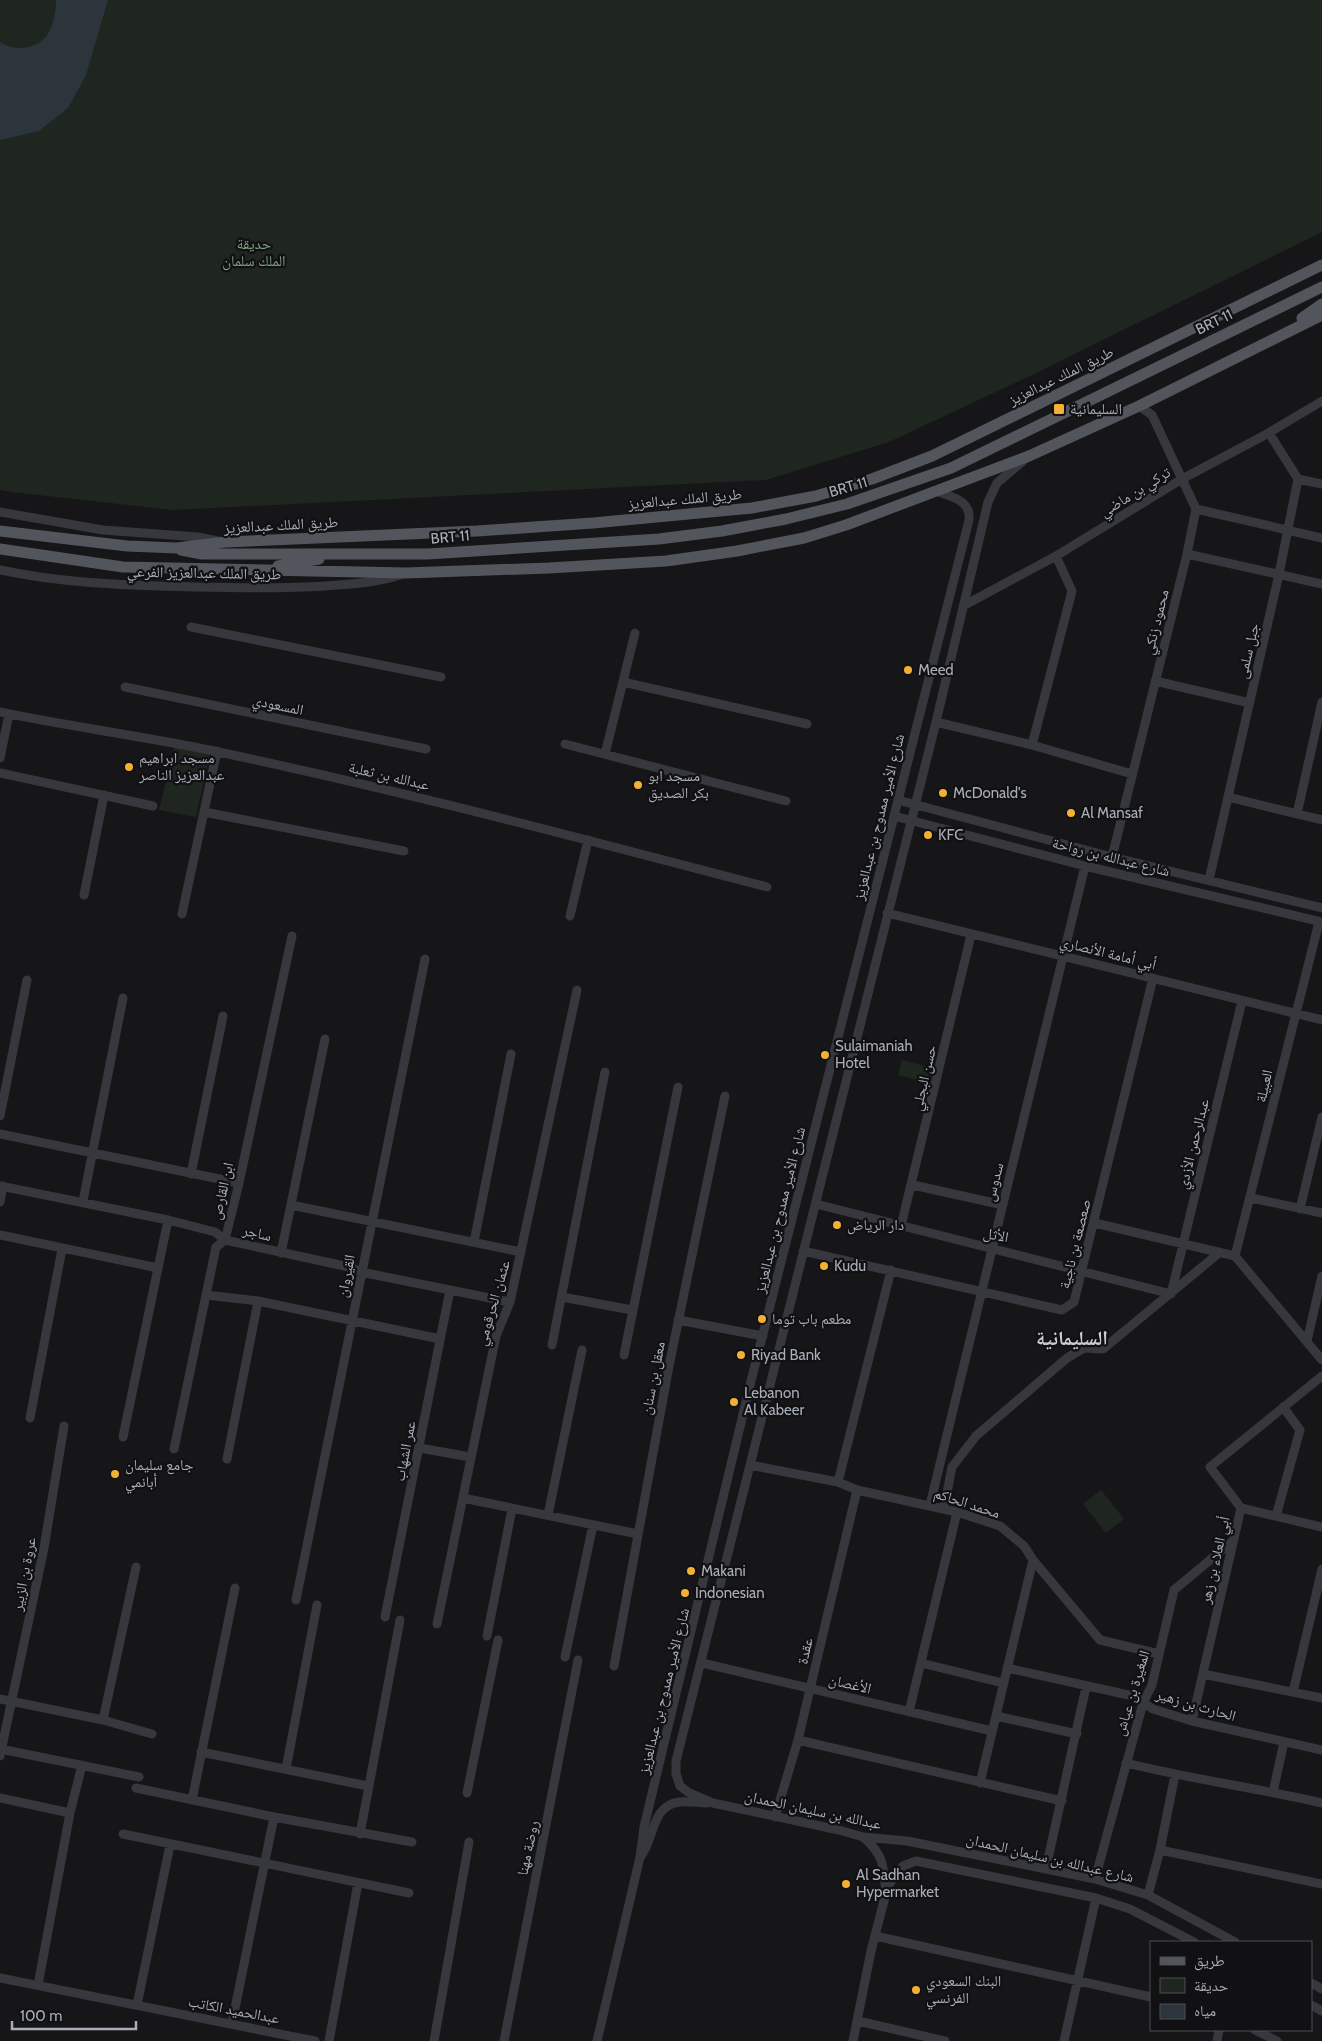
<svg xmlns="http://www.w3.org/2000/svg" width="1322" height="2041" viewBox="0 0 1322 2041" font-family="Cabin,'Noto Naskh Arabic',sans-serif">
<rect width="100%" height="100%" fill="#161618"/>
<path fill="#1e261f" d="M 0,0 L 1322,0 L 1322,232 L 1034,374 L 889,442 L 766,480 L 173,510 L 12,492 L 0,490 Z
M 175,745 L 210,752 L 196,817 L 159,810 Z
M 902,1060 L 932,1068 L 929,1083 L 898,1075 Z
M 1101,1490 L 1124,1519 L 1106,1533 L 1083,1504 Z"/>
<path fill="#2c353c" d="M 56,0 L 108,0 L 86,75 L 68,108 L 39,131 L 0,140 L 0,42 C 12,51 34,50 45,38 C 53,29 56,12 56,0 Z"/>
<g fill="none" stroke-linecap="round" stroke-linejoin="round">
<path stroke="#37383d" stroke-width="9" d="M 1023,461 L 997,483 L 988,502 L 936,722 L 676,1761 L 676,1774 L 680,1786 L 688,1792 L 713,1803 L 839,1830 L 863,1837 L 907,1841 L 1095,1879 L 1148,1895 L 1235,1942
M 1298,479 L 1322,484
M 1196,509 L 1322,538
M 0,512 L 103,530 L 198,537 L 218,541
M 1187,554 L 1322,584
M 0,570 C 64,584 131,585 196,587 C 240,588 282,589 325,586 C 351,584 375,583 400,575
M 963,606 L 1056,556 L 1182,479 L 1265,435 L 1322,401
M 191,627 L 441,677
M 1155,681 L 1250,703
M 623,682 L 807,724
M 125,687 L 426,749
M 0,712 C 71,727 143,736 214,751 C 400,790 583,839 767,887
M 936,722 L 1032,745 L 1132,774
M 565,744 L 786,801
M 1032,745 L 1072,591 L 1056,556
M 605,754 L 635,633
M 0,758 L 9,714
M 0,773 L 153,806
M 1228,797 L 1322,820
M 898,800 L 1112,857 L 1322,908
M 204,812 L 404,851
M 1297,814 L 1322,702
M 894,816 L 1085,866 L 1322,922
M 1112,857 L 1187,554 L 1196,509 L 1152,415 L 1139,406
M 1209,880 L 1279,574 L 1298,479 L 1269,433
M 84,895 L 104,795
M 887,913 L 1322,1020
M 182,914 L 217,751
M 570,916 L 588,840
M 0,1116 L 27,980
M 0,1134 L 239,1183
M 191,1174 L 223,1016
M 913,1185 L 1003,1205
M 0,1186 L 168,1220 L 215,1232 L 225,1240 L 349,1267 L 361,1272 L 510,1302
M 1251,1198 L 1322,1213
M 83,1201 L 123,998
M 0,1202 L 3,1186
M 816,1204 L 1171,1294
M 291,1205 L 521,1252
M 1300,1209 L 1322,1117
M 1095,1223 L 1235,1256 L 1322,1360
M 901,1226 L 971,935
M 0,1235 L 158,1268
M 474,1242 L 511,1054
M 803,1251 L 1062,1310 L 1074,1302 L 1153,978
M 281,1253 L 325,1039
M 1235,1256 L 1319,922
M 1171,1294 L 1242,1001
M 206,1295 L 258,1301 L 440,1339
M 562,1297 L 632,1310
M 678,1320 L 763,1336
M 1307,1341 L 1322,1276
M 552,1345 L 605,1072
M 624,1355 L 678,1087
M 30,1418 L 62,1249
M 123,1437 L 168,1220
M 420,1448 L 470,1457
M 174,1449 L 216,1247 L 225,1240 L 239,1183 L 292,936
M 227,1459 L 258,1301
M 750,1465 L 838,1482 L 857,1490 L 957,1512 L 1000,1526 L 1024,1546 L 1033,1560 L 1100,1640 L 1159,1654
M 838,1482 L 891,1270
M 463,1498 L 638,1534
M 930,1505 L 1085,866
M 944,1508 L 952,1467 L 976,1436 L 1067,1358 L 1084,1348 L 1103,1349 L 1219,1253
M 1241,1508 L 1322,1527
M 548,1515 L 582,1350
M 1276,1516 L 1300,1430 L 1283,1407
M 296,1600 L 425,959
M 385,1617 L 450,1290
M 437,1624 L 496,1336 L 510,1302 L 577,990
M 487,1636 L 512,1509
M 565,1657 L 593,1525
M 702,1663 L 992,1731
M 921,1663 L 1003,1683
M 614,1666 L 669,1366 L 725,1096
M 1007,1668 L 1133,1696 L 1153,1709 L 1192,1721 L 1322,1750
M 1203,1674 L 1322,1698
M 1293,1692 L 1322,1569
M 0,1699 L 103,1720 L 152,1734
M 909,1712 L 957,1512
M 996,1716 L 1077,1734
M 103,1720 L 136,1567
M 1192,1721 L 1241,1508 L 1210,1467 L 1322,1376
M 798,1740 L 1062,1801
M 0,1749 L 139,1777
M 201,1752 L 368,1786
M 0,1756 L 44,1548 L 64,1426
M 1126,1763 C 1191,1779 1257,1788 1322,1803
M 286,1769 L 317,1605
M 980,1783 L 1033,1560
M 136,1788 L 274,1817 L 412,1842
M 1273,1792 L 1284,1742
M 467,1793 L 498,1640
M 0,1798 L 70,1813
M 192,1800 L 235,1588
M 775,1817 L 798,1740 L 857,1490
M 123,1834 L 409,1893
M 360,1834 L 400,1620
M 863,1837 C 885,1856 883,1866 886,1893
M 1160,1850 L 1322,1884
M 641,1856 C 655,1838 651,1805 680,1802 C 689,1801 699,1803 708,1803
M 1046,1868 L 1086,1687
M 1095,1879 L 1143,1703 L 1152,1685 L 1174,1590 L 1234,1540
M 1148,1895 L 1160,1850 L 1175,1775
M 875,1936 L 1151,1997
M 0,1978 L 315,2041
M 1311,1983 L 1322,1989
M 38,1985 L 70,1813 L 82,1765
M 137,2005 L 170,1845
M 1311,2005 L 1322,2011
M 858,2021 L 945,2041
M 232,2023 L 274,1817
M 1255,2030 L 1277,2041
M 329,2041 L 358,1883
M 434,2041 L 469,1842
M 504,2041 L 578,1660
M 597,2041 L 640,1857 L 644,1827 L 751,1381 L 969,520 C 971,501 953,497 939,492
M 853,2041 L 871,1951 L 886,1893 L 890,1883 L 903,1866 L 916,1861 L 1096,1898 L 1130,1909 L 1194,1942
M 1064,2041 L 1096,1898
M 1217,2041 L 1219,2030"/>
<path stroke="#53555c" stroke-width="11" d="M 1302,318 L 1322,304
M 0,531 L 127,546 L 177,548 L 225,542 L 477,531 L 593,523 L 752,508 L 816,496 L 872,479 L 932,456 L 1322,265
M 0,549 L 123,567 L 406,573 L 549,568 L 666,561 L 737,551 L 804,538 L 846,525 L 1029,456 L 1139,406 L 1322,315
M 181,550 L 202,554 L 428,554 L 659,539 L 722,531 L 786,519 L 847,504 L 951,468 L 1322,287
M 278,566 L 319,559"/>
</g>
<g fill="#f2b134" stroke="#111113" stroke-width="2">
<rect x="1053" y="403" width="12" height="12" rx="2.5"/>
<circle cx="908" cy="670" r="5"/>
<circle cx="129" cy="767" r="5"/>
<circle cx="638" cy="785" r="5"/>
<circle cx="943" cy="793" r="5"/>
<circle cx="1071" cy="813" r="5"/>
<circle cx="928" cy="835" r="5"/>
<circle cx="825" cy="1055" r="5"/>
<circle cx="837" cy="1225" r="5"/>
<circle cx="824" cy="1266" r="5"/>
<circle cx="762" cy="1319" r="5"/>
<circle cx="741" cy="1355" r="5"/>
<circle cx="734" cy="1402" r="5"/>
<circle cx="115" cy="1474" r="5"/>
<circle cx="691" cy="1571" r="5"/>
<circle cx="685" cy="1593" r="5"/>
<circle cx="846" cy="1884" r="5"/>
<circle cx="916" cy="1990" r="5"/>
</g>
<g text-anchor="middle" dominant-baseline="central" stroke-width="4.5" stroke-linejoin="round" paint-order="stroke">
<g font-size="15" fill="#7fa381" stroke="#111113">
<text x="254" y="244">حديقة<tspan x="254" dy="17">الملك سلمان</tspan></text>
</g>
<g font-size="15" fill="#a8adb8" stroke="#111113">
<text transform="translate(1214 322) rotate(-26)">BRT 11</text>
<text transform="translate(1061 376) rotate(-26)">طريق الملك عبدالعزيز</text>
<text transform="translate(848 487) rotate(-16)">BRT 11</text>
<text transform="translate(1135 492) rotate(-32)">تركي بن ماضي</text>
<text transform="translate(685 499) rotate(-5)">طريق الملك عبدالعزيز</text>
<text transform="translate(281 525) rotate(-3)">طريق الملك عبدالعزيز</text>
<text transform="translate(450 537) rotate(-5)">BRT 11</text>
<text transform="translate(204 573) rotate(1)">طريق الملك عبدالعزيز الفرعي</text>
<text transform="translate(1156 622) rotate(-76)">محمود زنكي</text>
<text transform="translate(1248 651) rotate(-77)">جبل سلمى</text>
<text transform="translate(278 705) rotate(12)">المسعودي</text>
<text transform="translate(389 776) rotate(13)">عبدالله بن ثعلبة</text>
<text transform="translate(879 817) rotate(-76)">شارع الأمير ممدوح بن عبدالعزيز</text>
<text transform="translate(1111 857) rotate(14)">شارع عبدالله بن رواحة</text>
<text transform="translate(1108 953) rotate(14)">أبي أمامة الأنصاري</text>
<text transform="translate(924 1078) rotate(-77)">حسن البجلي</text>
<text transform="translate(1264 1086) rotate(-77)">العبيلة</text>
<text transform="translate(1193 1144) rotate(-76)">عبدالرحمن الأزدي</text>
<text transform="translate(994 1182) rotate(-76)">سدوس</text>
<text transform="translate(222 1191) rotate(-77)">ابن القارص</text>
<text transform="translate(780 1210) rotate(-76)">شارع الأمير ممدوح بن عبدالعزيز</text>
<text transform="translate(257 1233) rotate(13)">ساجر</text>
<text transform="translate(996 1235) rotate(11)">الأثل</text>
<text transform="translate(1075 1244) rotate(-76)">صعصعة بن ناجية</text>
<text transform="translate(346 1276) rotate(-79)">القيروان</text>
<text transform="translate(493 1303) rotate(-74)">عثمان الحرقومي</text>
<text transform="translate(653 1378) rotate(-79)">معقل بن سنان</text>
<text transform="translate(405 1451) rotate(-79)">عمر الشهاب</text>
<text transform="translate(967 1503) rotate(18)">محمد الحاكم</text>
<text transform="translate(1215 1560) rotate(-77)">أبي العلاء بن زهر</text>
<text transform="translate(24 1574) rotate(-79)">عروة بن الزبير</text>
<text transform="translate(805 1651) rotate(-77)">عقدة</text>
<text transform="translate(850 1684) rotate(13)">الأغصان</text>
<text transform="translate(664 1691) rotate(-76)">شارع الأمير ممدوح بن عبدالعزيز</text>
<text transform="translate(1132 1693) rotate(-73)">المغيرة بن عياش</text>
<text transform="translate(1196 1705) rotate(16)">الحارث بن زهير</text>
<text transform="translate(813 1810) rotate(12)">عبدالله بن سليمان الحمدان</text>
<text transform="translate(528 1848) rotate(-78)">روضة مهنا</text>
<text transform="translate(1050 1858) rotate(13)">شارع عبدالله بن سليمان الحمدان</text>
<text transform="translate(234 2010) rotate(11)">عبدالحميد الكاتب</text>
</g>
<g font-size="15" fill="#a8adb8" stroke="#111113" text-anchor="start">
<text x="1070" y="409">السليمانية</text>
<text x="918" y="670">Meed</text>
<text x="139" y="758">مسجد ابراهيم<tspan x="139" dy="17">عبدالعزيز الناصر</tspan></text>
<text x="648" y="776">مسجد ابو<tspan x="648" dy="17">بكر الصديق</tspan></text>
<text x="953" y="793">McDonald's</text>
<text x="1081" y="813">Al Mansaf</text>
<text x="938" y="835">KFC</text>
<text x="835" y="1046">Sulaimaniah<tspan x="835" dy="17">Hotel</tspan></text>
<text x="847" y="1225">دار الرياض</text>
<text x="834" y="1266">Kudu</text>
<text x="772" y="1319">مطعم باب توما</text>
<text x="751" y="1355">Riyad Bank</text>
<text x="744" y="1393">Lebanon<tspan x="744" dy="17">Al Kabeer</tspan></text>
<text x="125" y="1465">جامع سليمان<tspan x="125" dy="17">أبانمي</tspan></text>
<text x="701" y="1571">Makani</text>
<text x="695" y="1593">Indonesian</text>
<text x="856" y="1875">Al Sadhan<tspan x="856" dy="17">Hypermarket</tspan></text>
<text x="926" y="1981">البنك السعودي<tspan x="926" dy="17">الفرنسي</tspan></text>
</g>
<g font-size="20" font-weight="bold" fill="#c9ccd4" stroke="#111113">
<text x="1072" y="1338">السليمانية</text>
</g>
</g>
<rect x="1150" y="1941" width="162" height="90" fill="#111113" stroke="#4d4f55"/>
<rect x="1160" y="1957" width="25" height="8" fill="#53555c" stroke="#4d4f55"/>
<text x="1194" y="1966" font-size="15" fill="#a8adb8">طريق</text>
<rect x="1160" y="1978" width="25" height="15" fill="#1e261f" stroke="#4d4f55"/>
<text x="1194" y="1991" font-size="15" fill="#a8adb8">حديقة</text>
<rect x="1160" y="2004" width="25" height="15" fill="#2c353c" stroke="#4d4f55"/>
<text x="1194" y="2016" font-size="15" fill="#a8adb8">مياه</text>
<path d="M12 2021v8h124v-8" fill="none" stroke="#a8adb8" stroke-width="2.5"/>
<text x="20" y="2021" font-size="15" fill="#a8adb8" stroke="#111113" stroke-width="4" paint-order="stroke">100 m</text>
</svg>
